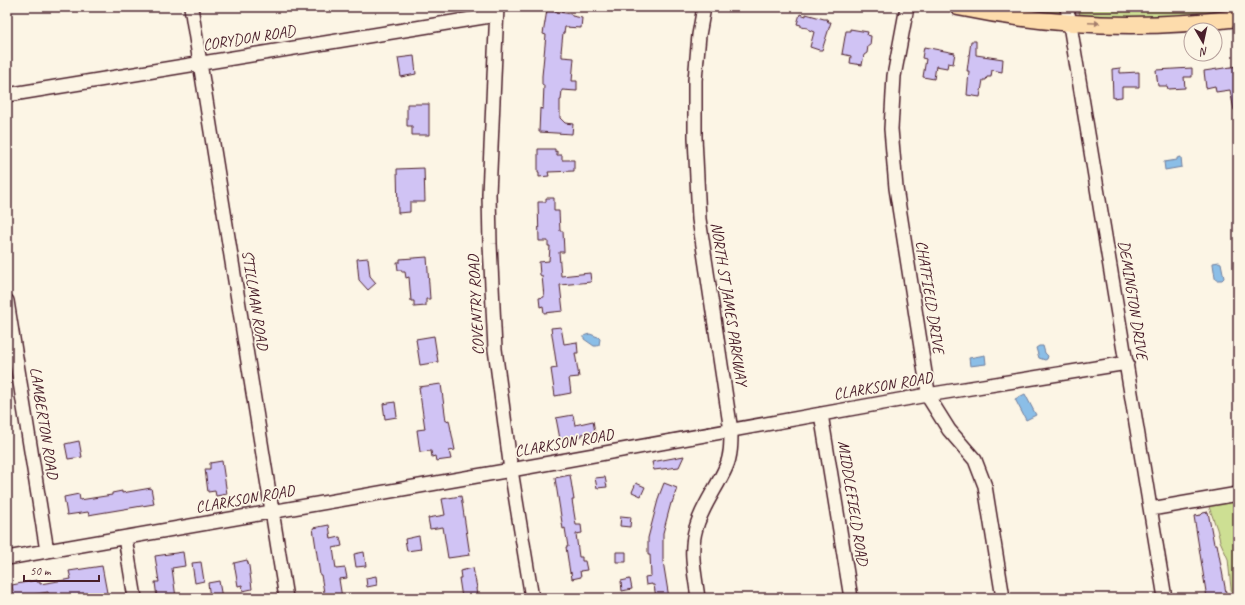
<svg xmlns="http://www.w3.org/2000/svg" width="1245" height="605" viewBox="0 0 1245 605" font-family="Caveat,sans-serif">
<rect width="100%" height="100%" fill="#fcf5e5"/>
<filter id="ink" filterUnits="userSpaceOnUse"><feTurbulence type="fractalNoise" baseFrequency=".025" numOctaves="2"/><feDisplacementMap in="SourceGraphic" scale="8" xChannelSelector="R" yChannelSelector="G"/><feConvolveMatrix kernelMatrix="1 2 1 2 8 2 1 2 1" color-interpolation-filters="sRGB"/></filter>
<g filter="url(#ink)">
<path fill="#cddf93" stroke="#8c7f5f" d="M 985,7 L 1059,7 L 1060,8 L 1060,13 L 1058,16 Z
M 1085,7 C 1136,9 1187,7 1238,7 L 1238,11 L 1150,19 L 1080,16 L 1079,11 Z
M 1238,499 L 1238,598 L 1232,598 L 1228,559 L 1220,541 L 1217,529 L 1208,504 Z"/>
<path fill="#8bbee7" stroke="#717e9c" d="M 1181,157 L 1182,167 L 1165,170 L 1164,162 L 1177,160 L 1177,158 Z
M 1219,262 L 1221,263 L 1224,278 L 1222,280 L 1216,280 L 1215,278 L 1213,264 L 1213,263 Z
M 590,334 L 598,337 L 600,339 L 599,345 L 597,346 L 594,346 L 584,339 L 584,336 L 586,335 Z
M 1039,346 L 1043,346 L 1045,353 L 1048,356 L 1047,359 L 1045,360 L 1039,358 L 1036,348 Z
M 985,355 L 986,364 L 970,366 L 969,358 Z
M 1025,394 L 1036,415 L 1026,420 L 1015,399 Z"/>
<path fill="#d0c3f4" stroke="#4a1f2b" d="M 547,10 L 571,14 L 572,16 L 582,18 L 581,28 L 565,27 L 564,33 L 563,33 L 561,52 L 562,52 L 562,57 L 574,58 L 572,81 L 577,81 L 577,91 L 562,90 L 561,100 L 560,100 L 560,118 L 565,123 L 573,124 L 572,134 L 539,132 L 540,108 L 543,109 L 544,85 L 542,85 L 542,76 L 546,35 L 543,34 Z
M 800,14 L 806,16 L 806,14 L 824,19 L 827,19 L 828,22 L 831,22 L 822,50 L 819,50 L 810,47 L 814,32 L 809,30 L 808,28 L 801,27 L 801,25 L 797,24 Z
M 850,29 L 868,32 L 867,35 L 871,36 L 870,46 L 868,46 L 867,53 L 864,55 L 862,65 L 850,63 L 851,56 L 842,54 L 846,31 L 850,31 Z
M 971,41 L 976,41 L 976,55 L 1003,59 L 1002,72 L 992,70 L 991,77 L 987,77 L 986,80 L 983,80 L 980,97 L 967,95 L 969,71 L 967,71 Z
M 924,47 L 955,53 L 953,64 L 948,63 L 947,68 L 936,66 L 934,79 L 923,77 L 926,59 L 922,58 Z
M 414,56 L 416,74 L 401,77 L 398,58 Z
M 1238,66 L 1238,110 L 1234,110 L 1230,90 L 1216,92 L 1215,86 L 1206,88 L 1204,71 Z
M 1120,68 L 1120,73 L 1139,72 L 1139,87 L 1122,87 L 1122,97 L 1113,98 L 1112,69 Z
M 1192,68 L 1192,77 L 1184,77 L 1185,88 L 1168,89 L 1167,86 L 1158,86 L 1156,70 Z
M 407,104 L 429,104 L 429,135 L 412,135 L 412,126 L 407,126 Z
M 538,149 L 555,149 L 555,152 L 557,151 L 557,155 L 562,155 L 562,160 L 574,160 L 574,171 L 548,172 L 549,176 L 539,177 L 539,172 L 538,172 Z
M 424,168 L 425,202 L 410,202 L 410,212 L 398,213 L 397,169 Z
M 546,198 L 554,198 L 554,211 L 559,211 L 560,231 L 563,231 L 564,252 L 559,252 L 561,276 L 590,273 L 591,282 L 560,285 L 563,311 L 544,313 L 543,306 L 540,307 L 539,298 L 544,297 L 542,276 L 540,275 L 539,262 L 549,261 L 550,246 L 548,246 L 548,241 L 539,241 L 538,202 L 546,202 Z
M 427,257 L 430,299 L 426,299 L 426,306 L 414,307 L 414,301 L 411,301 L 409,277 L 406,278 L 405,272 L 402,272 L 402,270 L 398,270 L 397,262 L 400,262 L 400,259 Z
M 368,258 L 370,276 L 376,283 L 368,290 L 359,280 L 357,259 Z
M 561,327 L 564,344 L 577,342 L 578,353 L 575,353 L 579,377 L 569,378 L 571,393 L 555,396 L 551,369 L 557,368 L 551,328 Z
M 434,336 L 438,362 L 420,365 L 416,339 Z
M 441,384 L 446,421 L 449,420 L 455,450 L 449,451 L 451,459 L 436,461 L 435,456 L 432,457 L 431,451 L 420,452 L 417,430 L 425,429 L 419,387 Z
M 395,402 L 397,417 L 385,419 L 383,404 Z
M 573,415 L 575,425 L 593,421 L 595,432 L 582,434 L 582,436 L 575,438 L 574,436 L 560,439 L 556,418 Z
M 79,441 L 82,457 L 68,459 L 65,444 Z
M 684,456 L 679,467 L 654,470 L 652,462 Z
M 222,461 L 227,494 L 216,496 L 215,491 L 208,492 L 205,469 L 210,469 L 210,463 Z
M 570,475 L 574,500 L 572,500 L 576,525 L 581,525 L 582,533 L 576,534 L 579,557 L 582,557 L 582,561 L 585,561 L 587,570 L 580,571 L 581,577 L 572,579 L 571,572 L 570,573 L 566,547 L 568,547 L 565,528 L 563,529 L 555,478 Z
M 605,477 L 607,487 L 597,488 L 595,478 Z
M 636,483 L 645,487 L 641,496 L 632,492 Z
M 664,483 L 677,488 L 672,503 L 671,503 L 663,533 L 663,561 L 669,598 L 656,598 L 654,585 L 652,585 L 652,584 L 646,585 L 645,577 L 651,576 L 650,555 L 648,555 L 648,538 L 659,496 Z
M 151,488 L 154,504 L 94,514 L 89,515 L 88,512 L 67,515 L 64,497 L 79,494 L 80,500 L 112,495 L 112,493 L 122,491 L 122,493 Z
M 461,496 L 470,555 L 448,558 L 443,527 L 430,529 L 428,518 L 445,515 L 442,499 Z
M 1208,512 L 1214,544 L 1217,544 L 1227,598 L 1207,598 L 1194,516 L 1201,515 L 1203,513 Z
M 621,516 L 631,517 L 630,527 L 620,526 Z
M 329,525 L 331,539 L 340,537 L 342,546 L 333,548 L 336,569 L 345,568 L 347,578 L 339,579 L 342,598 L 325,598 L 321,575 L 320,575 L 313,528 Z
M 419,536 L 421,549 L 407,551 L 405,539 Z
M 183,552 L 185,566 L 172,568 L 176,598 L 157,598 L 155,582 L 159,582 L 155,556 Z
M 364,552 L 366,566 L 356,567 L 354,554 Z
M 616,552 L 626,552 L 626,562 L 616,562 Z
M 247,560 L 249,566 L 252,589 L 243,591 L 242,585 L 238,586 L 234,563 Z
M 201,562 L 204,581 L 195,583 L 192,563 Z
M 102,566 L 108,598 L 49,598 L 48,592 L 14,598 L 12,585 L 37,580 L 37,582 L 40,582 L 40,584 L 71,579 L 69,571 Z
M 473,568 L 477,588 L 476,588 L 477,598 L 462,598 L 459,578 L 461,578 L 460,571 Z
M 376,576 L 377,585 L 367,587 L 366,578 Z
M 630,579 L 632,589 L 622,591 L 621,581 Z
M 219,581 L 222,598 L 210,598 L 208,583 Z"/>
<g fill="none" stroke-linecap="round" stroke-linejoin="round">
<defs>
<path id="minor" d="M 191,7 L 286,598
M 497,7 L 489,194 L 490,244 L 495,349 L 511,470 L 532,598
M 907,7 L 894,76 L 891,129 L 896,188 L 928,392 L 927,395 L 949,430 L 975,460 L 985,486 L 1003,598
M 1067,7 L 1165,598
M 7,95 L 496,15
M 7,301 L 47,551
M 821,414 L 851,598
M 1151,509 L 1238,494
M 125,538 L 135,598
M 7,558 L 511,470 L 927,395 L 1127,363
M 698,598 C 695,575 689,551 696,528 C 702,506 717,488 726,467 C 731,456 731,443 731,431 L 699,219 L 695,137 L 695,80 L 699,35 L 704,7"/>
<path id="major" d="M 958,7 C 1049,26 1146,30 1238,18"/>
</defs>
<use href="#minor" stroke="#4a1f2b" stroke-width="16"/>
<use href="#major" stroke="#4a1f2b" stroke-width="19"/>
<use href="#minor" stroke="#fcf5e5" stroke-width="13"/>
<use href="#major" stroke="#fddcac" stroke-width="16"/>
</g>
<defs><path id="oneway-solid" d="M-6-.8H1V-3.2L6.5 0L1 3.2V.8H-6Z"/></defs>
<use fill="#a47e6c" href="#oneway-solid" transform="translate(1094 23) rotate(2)"/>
</g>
<g text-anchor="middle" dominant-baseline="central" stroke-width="3.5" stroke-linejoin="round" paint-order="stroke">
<g font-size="16" fill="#4a1f2b" stroke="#fcf5e5">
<text transform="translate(249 38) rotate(-9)">CORYDON ROAD</text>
<text transform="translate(930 297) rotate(81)">CHATFIELD DRIVE</text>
<text transform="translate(255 300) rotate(81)">STILLMAN ROAD</text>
<text transform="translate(1133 300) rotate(81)">DEMINGTON DRIVE</text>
<text transform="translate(729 304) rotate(81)">NORTH ST JAMES PARKWAY</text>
<text transform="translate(476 305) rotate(-93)">COVENTRY ROAD</text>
<text transform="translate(883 386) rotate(-10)">CLARKSON ROAD</text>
<text transform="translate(44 423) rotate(81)">LAMBERTON ROAD</text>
<text transform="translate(564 443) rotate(-10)">CLARKSON ROAD</text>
<text transform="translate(245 499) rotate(-10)">CLARKSON ROAD</text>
<text transform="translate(853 503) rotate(81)">MIDDLEFIELD ROAD</text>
</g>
</g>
<rect width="1245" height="605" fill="none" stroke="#fcf5e5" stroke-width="24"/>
<rect x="12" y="12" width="1221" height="581" fill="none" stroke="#4a1f2b" stroke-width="1.5" filter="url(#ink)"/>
<g transform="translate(1203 42) rotate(171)"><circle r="19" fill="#fcf5e5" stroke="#b59f9b"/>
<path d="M0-3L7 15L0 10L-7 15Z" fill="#4a1f2b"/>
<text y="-6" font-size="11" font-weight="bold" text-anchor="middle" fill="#4a1f2b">N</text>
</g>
<path d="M24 575v6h75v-6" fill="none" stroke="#4a1f2b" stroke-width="2"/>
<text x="30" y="575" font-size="12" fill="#4a1f2b" stroke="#fcf5e5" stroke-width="3" paint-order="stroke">50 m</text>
</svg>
